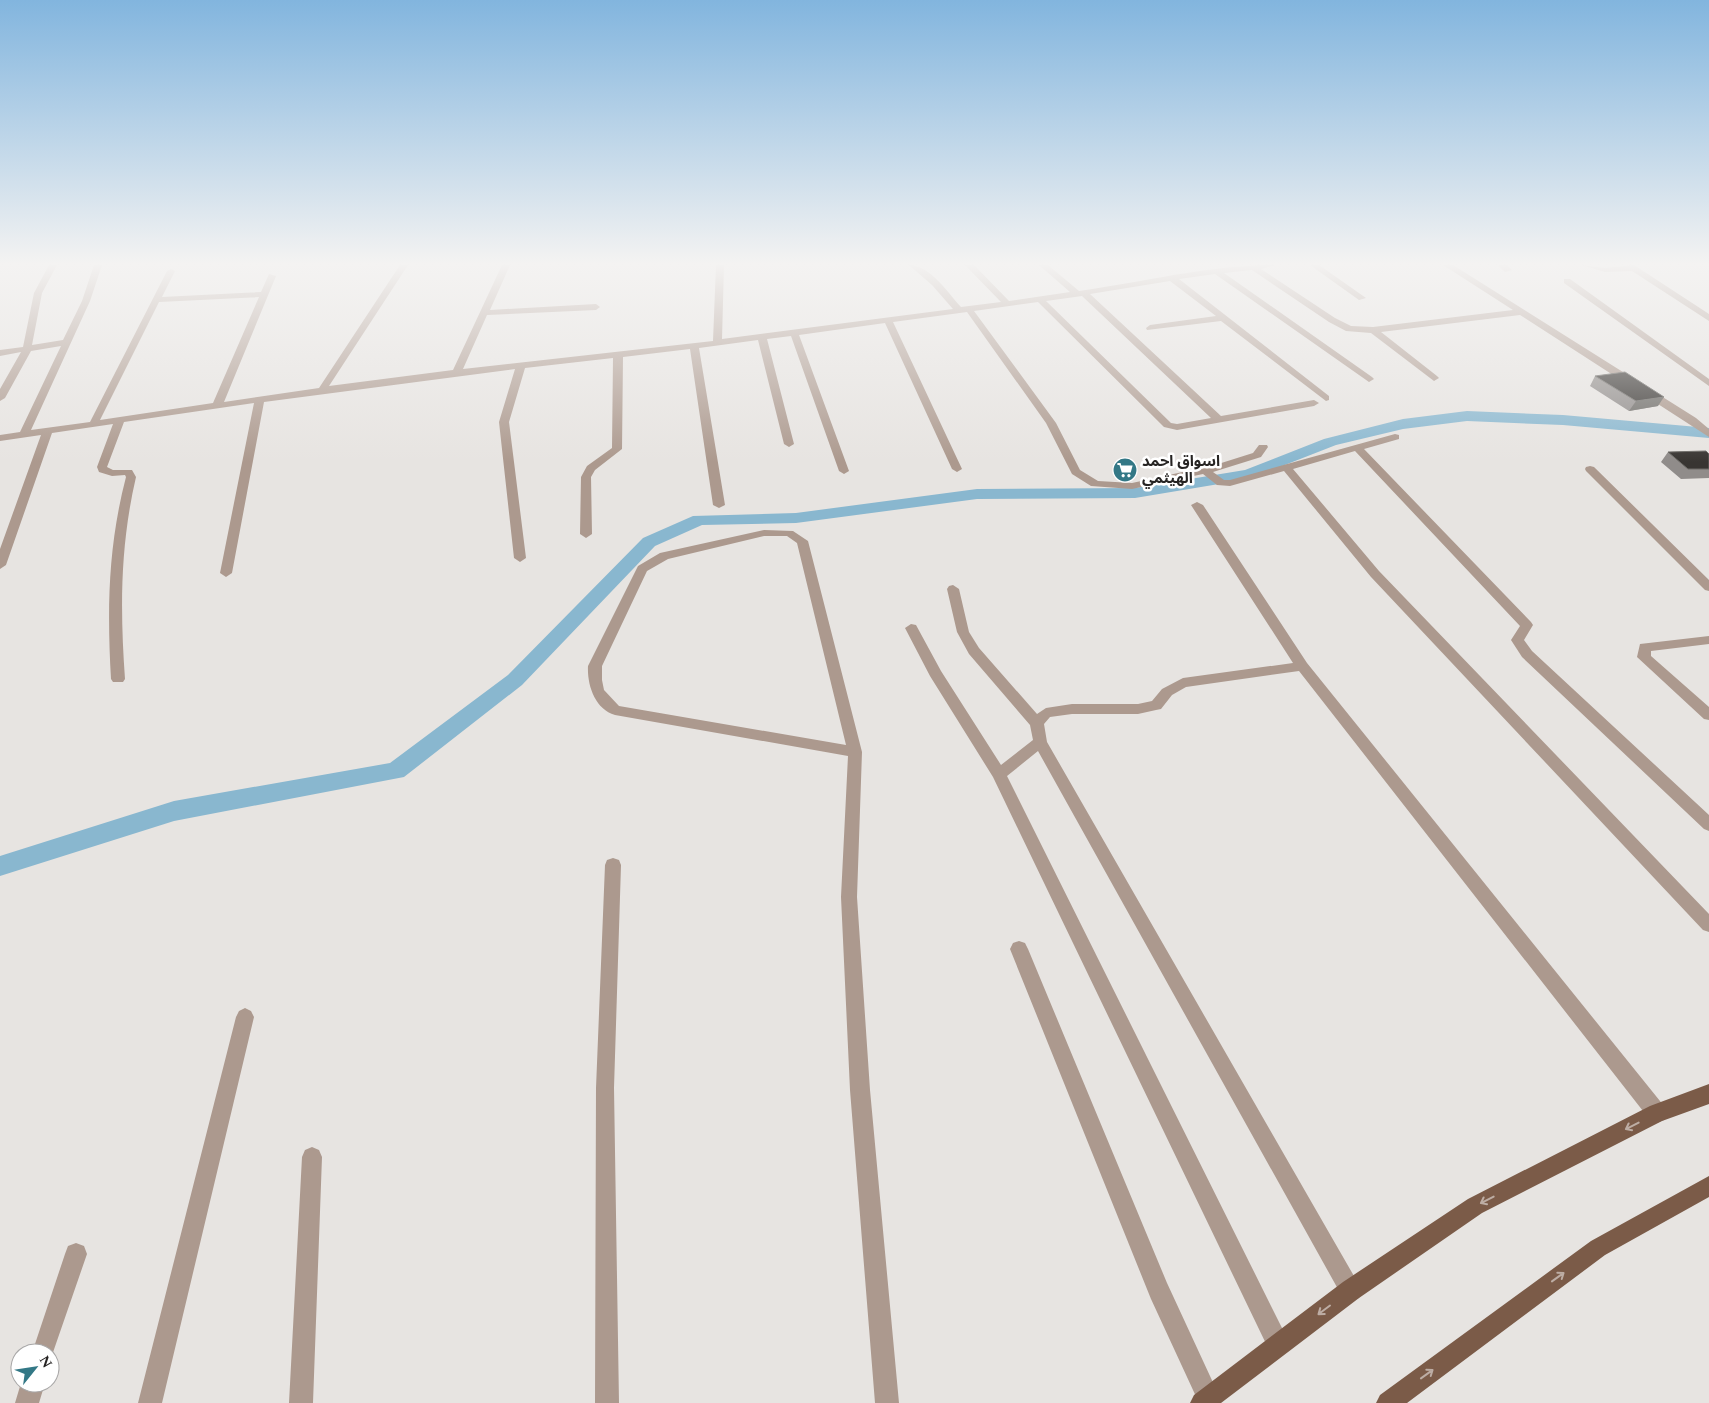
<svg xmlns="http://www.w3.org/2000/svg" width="1709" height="1403" viewBox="0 0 1709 1403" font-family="Spectral,'Noto Sans Arabic',serif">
<rect width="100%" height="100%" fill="#e7e4e1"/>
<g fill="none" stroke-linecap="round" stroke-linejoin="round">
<path fill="#89b7cf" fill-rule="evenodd" d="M 1467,411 L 1563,415 L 1709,428 L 1709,438 L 1563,425 L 1467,421 L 1403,429 L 1336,445 L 1249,479 L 1135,498 L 977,499 L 796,523 L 702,525 L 655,546 L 522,685 L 404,777 L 174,821 L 0,876 L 0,856 L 174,801 L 390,763 L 508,675 L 643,538 L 693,516 L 796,513 L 977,489 L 1135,488 L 1245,470 L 1324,439 L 1403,419 Z"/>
<path fill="#ac998e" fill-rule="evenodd" d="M 49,265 L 57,265 L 42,293 L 32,345 L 63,340 L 82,301 L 94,265 L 102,265 L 90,301 L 31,430 L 90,422 L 167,271 L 171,269 L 175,271 L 162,297 L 261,292 L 269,274 L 276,276 L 224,402 L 319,388 L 400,265 L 408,265 L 329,386 L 453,370 L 502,265 L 510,265 L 490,310 L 596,304 L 600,307 L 596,310 L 487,315 L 463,369 L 713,341 L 716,265 L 724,265 L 722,339 L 953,309 L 932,285 L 909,265 C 930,265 948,293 961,307 L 1001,302 L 965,265 L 974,265 L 1009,301 L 1070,292 L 1039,265 L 1048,265 L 1079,291 C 1144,282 1209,265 1275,265 L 1261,269 L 1335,318 L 1351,326 L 1373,327 L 1513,310 L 1443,265 L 1453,265 L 1696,418 L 1709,429 L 1709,437 L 1520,315 L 1381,332 L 1437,376 L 1439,378 L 1434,381 L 1371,333 L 1346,331 L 1329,322 L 1252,270 L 1224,273 L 1372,377 L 1374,379 L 1369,382 L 1215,274 L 1179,279 L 1329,396 L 1329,400 L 1326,401 L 1221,321 L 1147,330 L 1146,328 L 1150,325 L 1216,316 L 1170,281 L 1090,294 L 1221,416 L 1314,400 L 1319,403 L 1314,406 L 1177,430 L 1164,427 L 1038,302 L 974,311 L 1056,423 L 1080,470 L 1098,481 L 1132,483 L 1215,465 L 1253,453 L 1259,445 L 1267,445 L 1268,447 L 1261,457 L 1213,472 L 1224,480 L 1230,480 L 1395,434 L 1399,435 L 1399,439 L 1364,449 L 1531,622 L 1533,625 L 1524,640 L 1532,651 L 1709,815 L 1709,831 L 1704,829 L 1522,657 L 1511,640 L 1520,626 L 1355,451 L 1293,469 L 1379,571 L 1709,914 L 1709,932 L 1703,930 L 1371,577 L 1284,471 L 1230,486 L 1217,485 L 1203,474 L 1132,489 L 1091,486 L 1072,474 L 1046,423 L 967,312 L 893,322 L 962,469 L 957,472 L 952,469 L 885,323 L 799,335 L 849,471 L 844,474 L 839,471 L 791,336 L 767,339 L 794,444 L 789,447 L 784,444 L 758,340 L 699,348 L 725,505 L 719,508 L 713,505 L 690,349 L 623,357 L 622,449 L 595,470 L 591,477 L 592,534 L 586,538 L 580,534 L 581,477 L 587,466 L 612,448 L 613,358 L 525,368 L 509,422 L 526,558 L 520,562 L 514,558 L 499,422 L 515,369 L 264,402 L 232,573 L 226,577 L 220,573 L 254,403 L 124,422 L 107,467 L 113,470 L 132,470 L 136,477 C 120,546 120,609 125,679 L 123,682 L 113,682 L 111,679 C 107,609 108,546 126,477 L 125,475 L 112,476 L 99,472 L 97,467 L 113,424 L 52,433 L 6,565 L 0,569 L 0,549 L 41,435 L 0,441 L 0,435 L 20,432 L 61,346 L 31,351 L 5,398 L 0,401 L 0,389 L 21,352 L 0,356 L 0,350 L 23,347 L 34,293 ZM 1082,296 L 1211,418 L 1177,424 L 1171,423 L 1046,301 ZM 259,297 L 213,403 L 100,420 L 159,302 Z
M 1310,265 L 1319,265 L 1366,298 L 1359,300 Z
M 1498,265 L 1507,265 L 1512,270 L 1505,272 Z
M 1581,265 L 1605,268 L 1634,265 L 1709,314 L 1709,321 L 1632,271 L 1605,272 Z
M 1564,279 L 1570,279 L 1709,379 L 1709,386 L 1564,283 Z
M 1590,466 L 1594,467 L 1709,580 L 1709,591 L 1705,590 L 1586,471 L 1585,469 L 1586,467 Z
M 1197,502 L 1203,505 L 1307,663 L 1664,1106 L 1667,1113 L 1664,1120 L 1657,1123 L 1650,1120 L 1299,671 L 1186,687 L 1172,695 L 1161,709 L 1156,710 L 1138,714 L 1072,714 L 1050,717 L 1044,724 L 1047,742 L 1362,1290 L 1359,1298 L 1351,1301 L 1343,1298 L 1038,751 L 1007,776 L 1286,1336 L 1289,1344 L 1286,1352 L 1278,1355 L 1270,1352 L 993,777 L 930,676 L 905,628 L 911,624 L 916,625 L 941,671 L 1001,765 L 1033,740 L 1030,725 L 969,654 L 957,632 L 947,589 L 949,586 L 953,585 L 959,589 L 969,632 L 979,648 L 1037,714 L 1046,708 L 1072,704 L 1138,704 L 1152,701 L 1162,689 L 1183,678 L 1293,663 L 1191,505 Z
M 764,530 L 793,531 L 808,541 L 862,752 L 857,897 L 870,1090 L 899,1403 L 875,1403 L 850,1090 L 841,897 L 848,756 L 615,715 C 595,709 587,685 588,666 L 638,566 L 660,553 ZM 764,536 L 787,536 L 797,543 L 846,745 L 619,706 L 604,690 L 602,680 L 602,666 L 647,571 L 668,559 Z
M 1709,636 L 1709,644 L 1651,651 L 1651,656 L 1709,707 L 1709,720 L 1704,719 L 1637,657 L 1640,644 Z
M 613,858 L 619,860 L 621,865 L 614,1088 L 619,1403 L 595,1403 L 596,1088 L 605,865 L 607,860 Z
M 1019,941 L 1025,943 L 1028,949 L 1167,1283 L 1216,1389 L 1220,1397 L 1217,1403 L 1199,1403 L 1151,1299 L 1010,949 L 1013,943 Z
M 245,1008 L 251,1011 L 254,1017 L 162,1403 L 138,1403 L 236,1017 L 239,1011 Z
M 312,1147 L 319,1150 L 322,1157 L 313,1403 L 289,1403 L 302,1157 L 305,1150 Z
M 76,1243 L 84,1246 L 87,1254 L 50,1361 L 50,1353 L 32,1353 L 65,1254 L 68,1246 Z
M 21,1383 L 45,1383 L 39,1403 L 15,1403 Z"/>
<path fill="#7b5b48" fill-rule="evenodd" d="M 1709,1084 L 1709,1104 L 1662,1121 L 1482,1213 L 1359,1298 L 1221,1403 L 1190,1403 L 1194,1395 L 1343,1282 L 1468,1199 L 1650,1106 Z
M 1709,1176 L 1709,1197 L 1605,1255 L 1407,1403 L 1376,1403 L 1380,1395 L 1591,1241 Z"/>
</g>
<path fill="#908c8a" d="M 1595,376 L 1658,406 L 1629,411 L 1590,386 Z
M 1668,452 L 1709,454 L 1709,478 L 1681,479 L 1661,462 Z"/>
<path fill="#6c6a66" d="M 1664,397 L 1658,406 L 1629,411 L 1636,401 Z"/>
<path fill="#383532" stroke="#6c6a66" d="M 1625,372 L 1664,397 L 1636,401 L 1595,376 Z
M 1706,451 L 1709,454 L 1709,469 L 1688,469 L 1668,452 Z"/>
<defs><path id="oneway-shaft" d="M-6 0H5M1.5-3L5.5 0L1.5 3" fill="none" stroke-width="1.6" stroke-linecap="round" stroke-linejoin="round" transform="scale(1.25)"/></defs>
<g stroke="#bdada4">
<use href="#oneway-shaft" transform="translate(1632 1126) rotate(153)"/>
<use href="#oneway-shaft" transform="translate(1487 1200) rotate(153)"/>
<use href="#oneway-shaft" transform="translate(1558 1277) rotate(-36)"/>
<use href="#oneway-shaft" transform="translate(1324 1310) rotate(143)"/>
<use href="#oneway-shaft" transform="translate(1427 1374) rotate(-36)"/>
</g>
<linearGradient id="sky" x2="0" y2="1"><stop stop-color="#82b5de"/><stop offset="0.57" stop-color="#f4f3f2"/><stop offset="1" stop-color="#f4f3f2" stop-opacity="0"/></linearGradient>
<rect width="1709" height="462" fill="url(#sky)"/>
<defs>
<symbol id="supermarket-disc" viewBox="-11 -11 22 22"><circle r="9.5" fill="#337886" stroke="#fff"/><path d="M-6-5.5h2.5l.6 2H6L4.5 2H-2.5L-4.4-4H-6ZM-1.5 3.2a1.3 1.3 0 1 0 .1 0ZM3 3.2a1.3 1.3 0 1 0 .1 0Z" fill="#fff"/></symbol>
</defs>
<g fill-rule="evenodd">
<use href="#supermarket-disc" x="1111" y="456" width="28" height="28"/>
</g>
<g text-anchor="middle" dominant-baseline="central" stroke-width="5" stroke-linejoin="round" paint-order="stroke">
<g font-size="15" font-weight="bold" fill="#262423" stroke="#fff" text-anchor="start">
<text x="1142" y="461">اسواق احمد<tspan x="1142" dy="17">الهيثمي</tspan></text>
</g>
</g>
<g transform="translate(35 1368) rotate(60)"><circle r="24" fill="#ffffff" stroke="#a8a7a7"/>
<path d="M0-4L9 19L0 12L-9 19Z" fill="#337886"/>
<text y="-8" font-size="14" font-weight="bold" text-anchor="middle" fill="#262423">N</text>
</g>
</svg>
